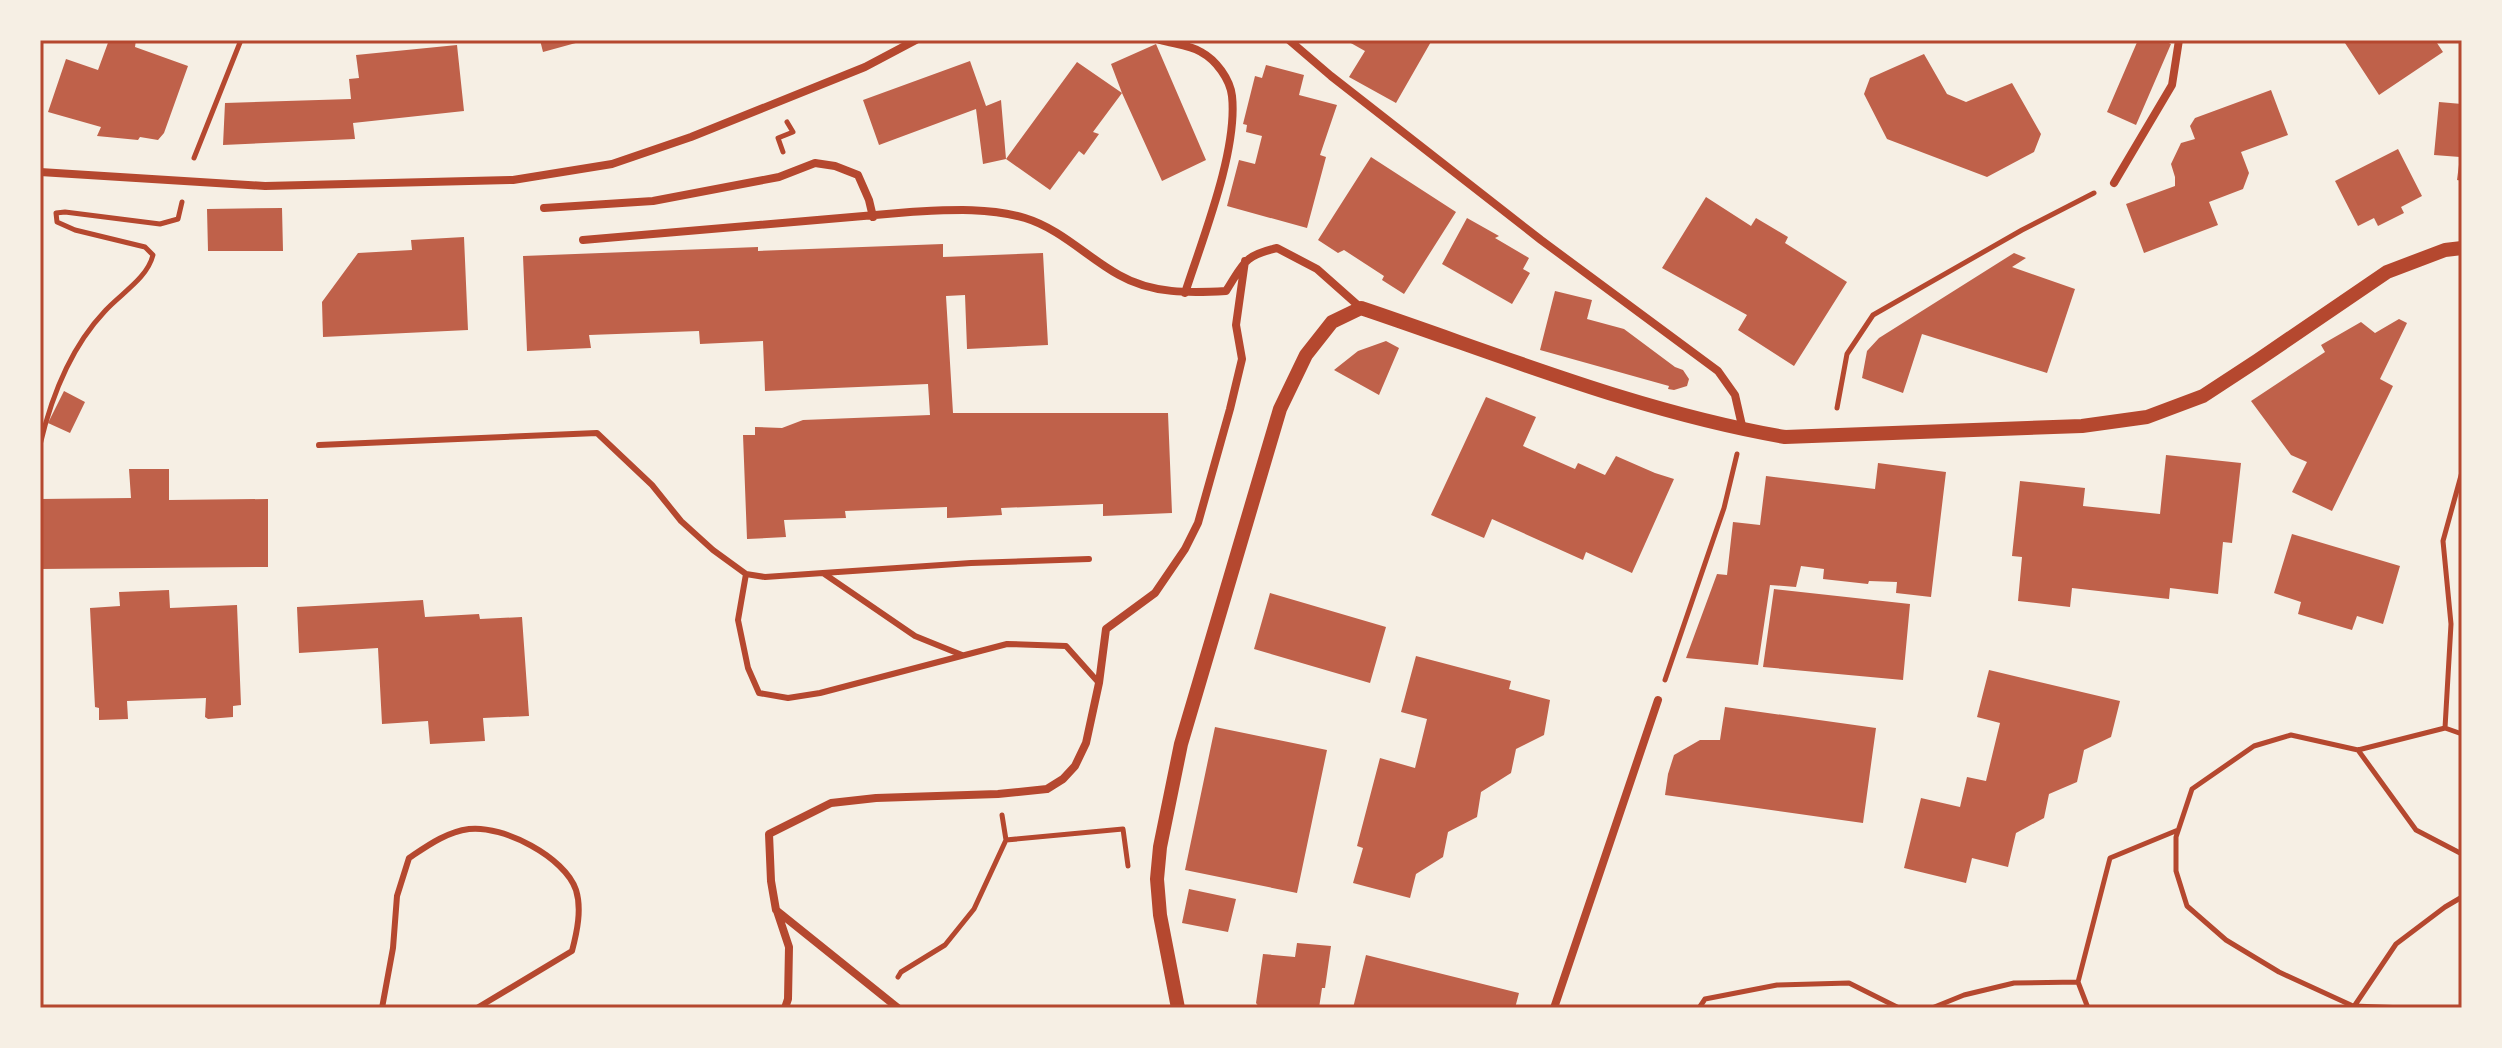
<svg xmlns="http://www.w3.org/2000/svg" width="2502" height="1048" viewBox="0 0 2502 1048" font-family="'Public Sans',sans-serif">
<rect width="100%" height="100%" fill="#f6efe4"/>
<path fill="#bf614a" d="M 109,40 L 136,40 L 135,47 L 188,66 L 164,133 L 158,140 L 140,137 L 138,140 L 97,136 L 101,127 L 48,112 L 66,59 L 98,70 Z
M 540,40 L 583,40 L 583,41 L 543,52 Z
M 1350,40 L 1432,40 L 1396,103 L 1349,77 L 1365,51 L 1349,42 Z
M 2138,40 L 2162,40 L 2171,44 L 2136,125 L 2107,112 Z
M 2343,40 L 2435,40 L 2443,52 L 2379,95 Z
M 1156,44 L 1206,160 L 1162,181 L 1122,93 L 1111,64 Z
M 457,45 L 464,111 L 353,123 L 355,139 L 223,145 L 225,103 L 351,99 L 349,79 L 359,78 L 356,55 Z
M 1924,54 L 1947,94 L 1966,102 L 2012,83 L 2041,134 L 2034,152 L 1987,177 L 1887,139 L 1864,94 L 1870,78 Z
M 970,61 L 986,106 L 1001,100 L 1006,159 L 983,164 L 976,109 L 879,145 L 863,100 Z
M 1077,62 L 1122,93 L 1093,132 L 1099,134 L 1084,155 L 1079,151 L 1050,190 L 1006,159 Z
M 1266,65 L 1304,75 L 1299,95 L 1337,105 L 1320,155 L 1326,157 L 1307,228 L 1227,206 L 1239,160 L 1255,164 L 1262,136 L 1246,132 L 1247,125 L 1243,124 L 1255,76 L 1262,78 Z
M 2271,90 L 2288,135 L 2241,152 L 2249,173 L 2243,189 L 2209,202 L 2218,225 L 2144,253 L 2126,204 L 2175,186 L 2175,177 L 2171,164 L 2181,143 L 2195,139 L 2190,126 L 2195,118 Z
M 2439,102 L 2462,104 L 2462,181 L 2457,180 L 2460,157 L 2434,155 Z
M 2398,149 L 2422,196 L 2401,207 L 2404,213 L 2378,226 L 2374,218 L 2358,226 L 2335,181 Z
M 1371,157 L 1456,212 L 1404,294 L 1382,280 L 1384,276 L 1344,250 L 1338,253 L 1318,240 Z
M 1706,197 L 1751,226 L 1756,218 L 1788,237 L 1785,243 L 1847,282 L 1794,366 L 1738,330 L 1747,315 L 1662,268 Z
M 282,208 L 283,251 L 208,251 L 207,209 Z
M 1467,218 L 1499,236 L 1495,238 L 1529,258 L 1523,269 L 1530,273 L 1512,304 L 1442,264 Z
M 464,237 L 468,330 L 323,337 L 322,302 L 358,253 L 412,250 L 411,240 Z
M 943,244 L 943,257 L 1043,253 L 1048,345 L 967,349 L 965,295 L 946,296 L 953,413 L 1168,413 L 1172,513 L 1103,516 L 1103,504 L 1001,508 L 1002,515 L 947,518 L 947,507 L 845,511 L 846,518 L 784,520 L 786,537 L 747,539 L 743,435 L 755,435 L 755,427 L 782,428 L 803,420 L 930,415 L 928,384 L 765,391 L 763,341 L 700,344 L 699,331 L 589,335 L 591,348 L 527,351 L 523,256 L 758,247 L 758,251 Z
M 2014,253 L 2026,258 L 2012,267 L 2075,289 L 2047,373 L 1922,334 L 1903,393 L 1862,378 L 1867,351 L 1879,338 Z
M 1555,291 L 1592,300 L 1587,319 L 1624,329 L 1675,367 L 1683,370 L 1689,379 L 1687,386 L 1674,390 L 1668,389 L 1669,386 L 1540,350 Z
M 2399,319 L 2407,323 L 2380,379 L 2393,386 L 2332,511 L 2292,492 L 2307,462 L 2291,455 L 2251,401 L 2325,352 L 2321,345 L 2361,322 L 2375,333 Z
M 1386,341 L 1399,348 L 1379,395 L 1334,370 L 1358,351 Z
M 64,391 L 85,402 L 70,433 L 48,423 Z
M 1486,397 L 1536,417 L 1523,446 L 1575,469 L 1578,463 L 1605,475 L 1616,456 L 1655,473 L 1674,479 L 1632,573 L 1586,552 L 1583,560 L 1492,519 L 1484,538 L 1431,515 Z
M 2166,455 L 2241,463 L 2232,543 L 2223,542 L 2218,594 L 2170,588 L 2169,599 L 2072,588 L 2070,607 L 2018,601 L 2022,557 L 2012,556 L 2020,481 L 2085,488 L 2083,506 L 2160,514 Z
M 1878,463 L 1946,472 L 1931,597 L 1896,593 L 1897,582 L 1869,581 L 1868,584 L 1823,579 L 1824,569 L 1801,566 L 1796,587 L 1770,585 L 1758,665 L 1686,658 L 1717,574 L 1727,575 L 1733,522 L 1760,525 L 1766,476 L 1875,489 Z
M 129,469 L 169,469 L 169,500 L 268,499 L 268,567 L 40,569 L 40,499 L 131,498 Z
M 2292,534 L 2400,566 L 2383,624 L 2357,616 L 2352,630 L 2298,614 L 2301,602 L 2274,593 Z
M 1774,589 L 1910,604 L 1903,680 L 1763,667 Z
M 169,590 L 170,608 L 237,605 L 241,705 L 233,706 L 233,717 L 208,719 L 205,717 L 206,698 L 127,701 L 128,719 L 99,720 L 99,708 L 95,707 L 90,608 L 120,606 L 119,592 Z
M 1270,593 L 1386,627 L 1370,683 L 1254,649 Z
M 423,600 L 425,617 L 479,614 L 480,619 L 522,617 L 529,716 L 483,718 L 485,741 L 430,744 L 428,721 L 382,724 L 378,648 L 299,653 L 297,607 Z
M 1416,656 L 1511,681 L 1509,689 L 1550,700 L 1544,735 L 1516,749 L 1511,773 L 1481,792 L 1477,817 L 1448,832 L 1443,857 L 1416,874 L 1410,898 L 1353,883 L 1363,848 L 1357,846 L 1380,758 L 1415,768 L 1427,719 L 1401,712 Z
M 1989,670 L 2120,701 L 2111,737 L 2084,750 L 2077,782 L 2049,794 L 2044,818 L 2016,833 L 2008,867 L 1972,858 L 1966,883 L 1904,868 L 1921,798 L 1960,807 L 1967,777 L 1986,781 L 2000,723 L 1977,717 Z
M 1725,707 L 1876,728 L 1863,823 L 1665,795 L 1668,774 L 1674,755 L 1700,740 L 1720,740 Z
M 1215,727 L 1327,750 L 1297,893 L 1185,870 Z
M 1189,889 L 1236,899 L 1228,932 L 1182,923 Z
M 1297,943 L 1331,946 L 1325,988 L 1322,988 L 1319,1008 L 1260,1008 L 1256,1003 L 1263,954 L 1295,957 Z
M 1366,955 L 1519,993 L 1515,1008 L 1353,1008 Z"/>
<g fill="none" stroke-linecap="round" stroke-linejoin="round">
<path stroke="#b5482f" stroke-width="5" d="M 783,152 L 778,138 L 793,132 L 787,122
M 194,158 L 241,40
M 1837,408 L 1847,354 L 1873,315 L 2022,230 L 2094,193
M 40,445 C 51,398 71,347 105,311 C 120,294 147,279 153,255 L 145,247 L 75,230 L 57,222 L 56,213 L 65,212 L 160,224 L 178,219 L 182,202
M 1665,680 L 1724,508 L 1737,454
M 2445,728 L 2451,624 L 2443,541 L 2462,472
M 2358,750 L 2416,830 L 2462,854
M 1006,840 L 1123,829 L 1128,866
M 898,977 L 901,972 L 945,945 L 974,909 L 1006,840 L 1002,815
M 2078,982 L 2110,858 L 2178,830
M 1699,1008 L 1705,999 L 1777,985 L 1849,983 L 1899,1008
M 1932,1008 L 1964,995 L 2014,983 L 2078,982 L 2088,1008
M 2353,1008 L 2396,944 L 2445,907 L 2462,897
M 2406,1008 L 2353,1006 L 2279,972 L 2226,940 L 2187,906 L 2176,871 L 2176,837 L 2192,789 L 2254,746 L 2291,735 L 2358,750 L 2445,728 L 2462,734"/>
<path stroke="#b5482f" stroke-width="6" d="M 319,445 L 597,433 L 652,485 L 681,521 L 713,550 L 746,574 L 765,577 L 823,573 L 915,636 L 962,655
M 823,573 L 971,563 L 1089,559
M 746,574 L 738,620 L 748,668 L 759,693 L 788,698 L 820,693 L 1007,644 L 1066,646 L 1099,683
M 382,1008 L 393,948 L 397,896 L 409,858 C 427,846 446,832 469,829 C 503,825 565,857 576,890 C 582,909 577,932 572,951 L 477,1008"/>
<path stroke="#b5482f" stroke-width="8" d="M 1160,40 C 1173,44 1190,45 1201,52 C 1216,60 1230,79 1232,96 C 1238,151 1202,240 1185,293
M 1289,40 L 1331,76 L 1541,240 L 1718,371 L 1735,395 L 1743,430
M 40,172 L 265,186 L 513,180 L 612,164 L 691,137 L 865,67 L 916,40
M 2114,183 L 2172,85 L 2179,40
M 544,208 L 653,201 L 779,177 L 815,163 L 835,166 L 858,175 L 869,200 L 873,217
M 583,240 L 910,212 C 949,210 987,207 1025,218 C 1061,229 1088,258 1119,275 C 1152,294 1190,293 1226,291 C 1244,263 1243,256 1277,248 L 1317,269 L 1361,308
M 777,911 L 789,947 L 788,999 L 785,1008
M 898,1008 L 776,910 L 771,881 L 769,834 L 831,803 L 876,798 L 998,794 L 1047,789 L 1063,779 L 1075,766 L 1086,743 L 1099,683 L 1106,629 L 1155,593 L 1185,549 L 1198,523 L 1230,409 L 1242,359 L 1236,325 L 1245,261
M 1554,1008 L 1658,700"/>
<path stroke="#b5482f" stroke-width="14" d="M 1178,1008 L 1160,915 L 1157,879 L 1160,847 L 1181,744 L 1280,409 L 1306,355 L 1332,322 L 1361,308 C 1501,355 1639,412 1785,437 L 2082,426 L 2147,417 L 2203,396 L 2258,360 L 2387,272 L 2445,250 L 2462,248"/>
</g>
<rect width="2502" height="1048" fill="none" stroke="#f6efe4" stroke-width="84"/>
<rect x="42" y="42" width="2418" height="964" fill="none" stroke="#b5482f" stroke-width="3"/>
</svg>
